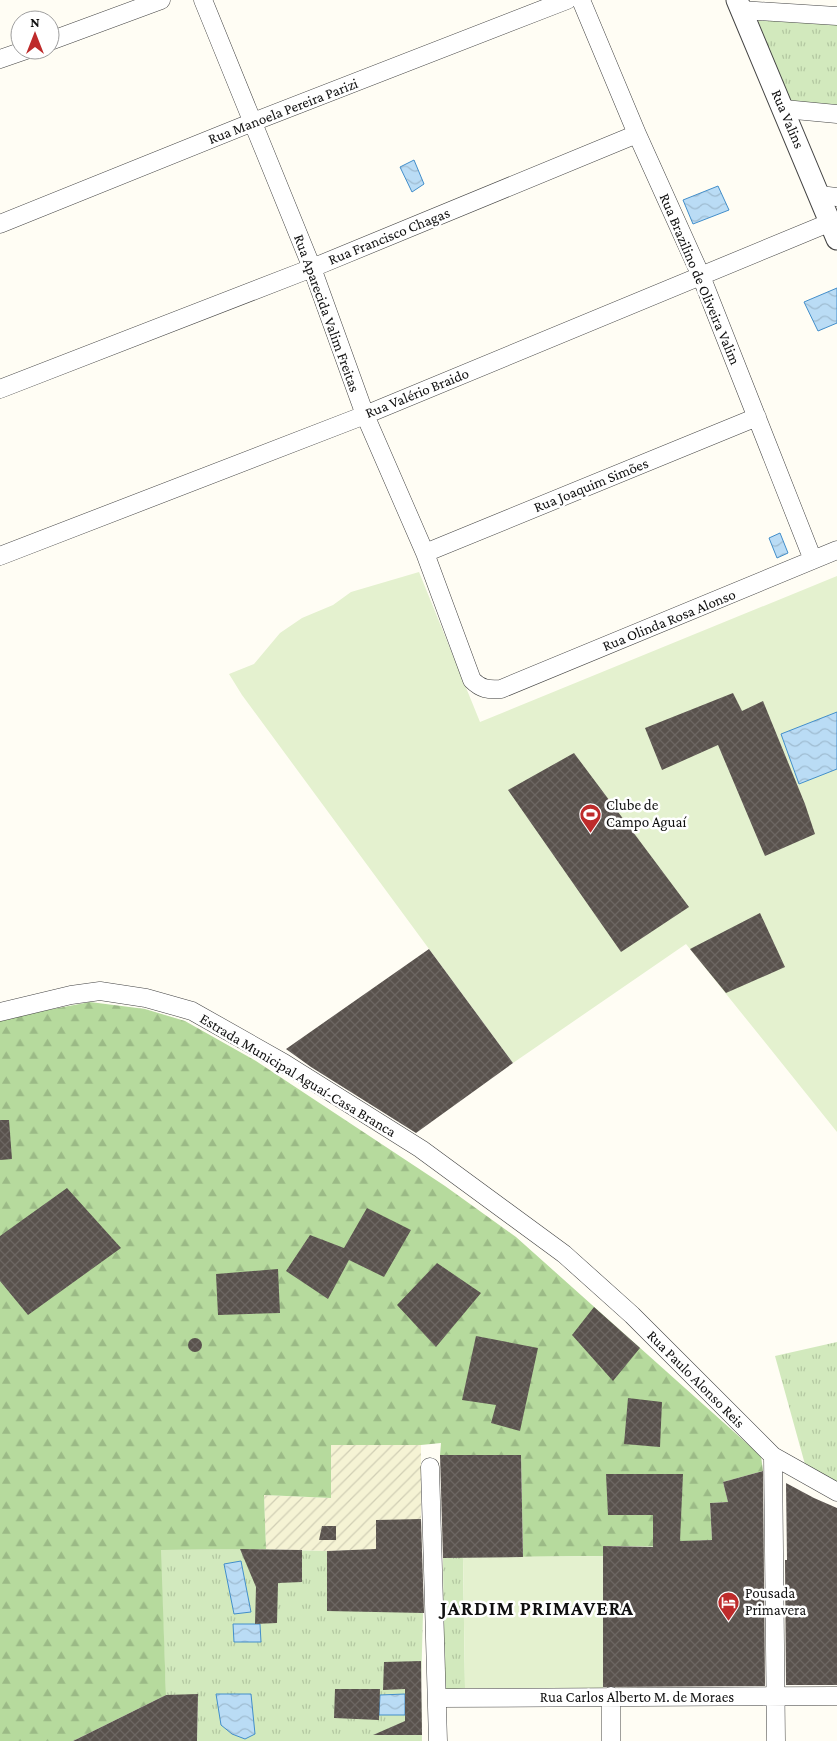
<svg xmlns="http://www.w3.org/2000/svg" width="837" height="1741" viewBox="0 0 837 1741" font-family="'Crimson Pro',serif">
<defs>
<pattern id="farmland-furrows" width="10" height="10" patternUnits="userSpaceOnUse" patternTransform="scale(1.25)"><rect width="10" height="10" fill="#f5f3d4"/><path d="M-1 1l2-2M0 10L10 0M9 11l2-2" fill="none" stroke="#d1cfb5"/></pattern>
<pattern id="grass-tufts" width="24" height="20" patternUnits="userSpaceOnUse" patternTransform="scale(1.25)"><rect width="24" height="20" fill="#d2e9bd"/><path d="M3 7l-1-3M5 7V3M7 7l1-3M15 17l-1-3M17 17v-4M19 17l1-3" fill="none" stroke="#b3c7a1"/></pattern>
<pattern id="forest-firs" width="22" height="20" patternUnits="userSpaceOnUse" patternTransform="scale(1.25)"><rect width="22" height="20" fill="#b6da9d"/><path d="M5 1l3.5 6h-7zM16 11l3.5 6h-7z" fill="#9bba86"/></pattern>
<pattern id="water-waves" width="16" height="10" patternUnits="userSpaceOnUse" patternTransform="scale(1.25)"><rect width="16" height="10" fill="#badcf5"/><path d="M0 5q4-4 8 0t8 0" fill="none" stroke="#9fbcd1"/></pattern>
<pattern id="building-cross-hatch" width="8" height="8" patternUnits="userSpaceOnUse" patternTransform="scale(1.25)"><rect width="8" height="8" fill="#59524d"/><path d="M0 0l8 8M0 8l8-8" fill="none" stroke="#6c6662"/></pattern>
</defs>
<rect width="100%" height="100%" fill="#fffdf4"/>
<path fill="url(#farmland-furrows)" d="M 331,1445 L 421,1445 L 421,1548 L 327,1551 L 266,1549 L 264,1495 L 331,1498 Z"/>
<path fill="url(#grass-tufts)" d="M 757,18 L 837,23 L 837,108 L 790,104 Z
M 837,1342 L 837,1482 L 806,1468 L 775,1356 Z
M 240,1549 L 327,1551 L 423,1613 L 421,1688 L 422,1741 L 197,1741 L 198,1695 L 166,1695 L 160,1550 Z
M 463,1557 L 465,1688 L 444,1690 L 443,1558 Z"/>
<path fill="url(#forest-firs)" d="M 90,1002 L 145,1009 L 185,1021 L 256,1061 L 445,1186 L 516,1237 L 761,1456 L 763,1471 L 723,1482 L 728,1502 L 710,1503 L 712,1540 L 690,1541 L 690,1547 L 603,1546 L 604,1556 L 523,1557 L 521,1455 L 440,1455 L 441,1443 L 421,1445 L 331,1445 L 331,1498 L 264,1495 L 266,1549 L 161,1550 L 166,1695 L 73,1741 L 0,1741 L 0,1019 Z"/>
<path fill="#e4f1cf" d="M 419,572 L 480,722 L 837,576 L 837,1132 L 686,944 L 513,1063 L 242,695 L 229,674 L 254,664 L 280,633 L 302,618 L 333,605 L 351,592 Z
M 604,1556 L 603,1688 L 465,1688 L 463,1557 Z"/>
<path fill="url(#water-waves)" stroke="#428eca" d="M 414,160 L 424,184 L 412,192 L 400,167 Z
M 718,186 L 729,210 L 693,224 L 683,200 Z
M 837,288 L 837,323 L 818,331 L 804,302 Z
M 780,533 L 788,553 L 777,558 L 769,538 Z
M 837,712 L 837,769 L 799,784 L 781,734 Z
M 241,1561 L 251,1612 L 234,1614 L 224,1564 Z
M 233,1624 L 260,1624 L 261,1642 L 234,1642 Z
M 216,1694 L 251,1694 L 255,1734 L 245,1739 L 232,1734 L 221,1725 Z
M 405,1694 L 405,1715 L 379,1715 L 380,1695 Z"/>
<path fill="url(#building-cross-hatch)" d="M 733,693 L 742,711 L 763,701 L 805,804 L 815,834 L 765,856 L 718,745 L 662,770 L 645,728 Z
M 574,753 L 689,907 L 621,952 L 508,790 Z
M 760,913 L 785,967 L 726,993 L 690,949 Z
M 429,949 L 513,1063 L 416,1133 L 311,1067 L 286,1049 Z
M 0,1120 L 9,1120 L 12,1159 L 0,1160 Z
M 67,1188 L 121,1248 L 28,1315 L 0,1281 L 0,1236 Z
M 367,1208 L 411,1230 L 384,1277 L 349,1260 L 328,1299 L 286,1271 L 310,1235 L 344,1248 Z
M 437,1263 L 481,1293 L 436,1347 L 397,1305 Z
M 278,1269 L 280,1313 L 218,1315 L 216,1274 Z
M 594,1307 L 640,1348 L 613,1381 L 572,1335 Z
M 476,1336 L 538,1348 L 520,1431 L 491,1423 L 496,1405 L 462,1400 Z
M188 1345a7 7 0 1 1 14 0a7 7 0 1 1-14 0Z
M 628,1398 L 662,1402 L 660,1447 L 624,1444 Z
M 440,1455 L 521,1455 L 523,1557 L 443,1558 Z
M 763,1471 L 765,1686 L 603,1687 L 603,1546 L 653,1547 L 653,1515 L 608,1515 L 606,1474 L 683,1474 L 680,1541 L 712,1540 L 710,1503 L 728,1502 L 723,1482 Z
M 786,1483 L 814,1498 L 837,1508 L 837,1685 L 786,1685 L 785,1560 L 787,1560 Z
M 421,1519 L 424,1613 L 327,1611 L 327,1551 L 376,1549 L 376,1520 Z
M 322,1526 L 336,1526 L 336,1540 L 319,1540 Z
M 240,1549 L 302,1550 L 302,1582 L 278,1583 L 277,1623 L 255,1624 L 256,1587 Z
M 421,1661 L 422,1735 L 373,1735 L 405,1721 L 405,1689 L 383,1690 L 384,1662 Z
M 335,1689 L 380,1689 L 379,1720 L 334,1718 Z
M 198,1694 L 197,1741 L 73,1741 L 166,1695 Z"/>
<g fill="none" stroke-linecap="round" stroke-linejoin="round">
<defs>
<path id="minor" d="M 203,0 L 312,268 L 365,415 L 425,553 L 472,680 C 481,689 488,690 501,689 L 837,550
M 581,0 L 637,134 L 701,276 L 813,560
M 741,10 L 837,16
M 50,41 L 161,0
M 0,59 L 26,50
M 784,109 L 837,114
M 820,195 L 837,197
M 0,224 L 253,122 L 567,0
M 0,389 L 312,268 L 637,134
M 425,553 L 757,417
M 0,556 L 365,415 L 831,222
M 0,1012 L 71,995 L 100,991 L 146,998 L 192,1011 L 284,1063 L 421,1149 L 564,1254 L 632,1315 L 773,1456 L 837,1492
M 773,1456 L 776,1741
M 430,1467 L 438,1741
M 611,1696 L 611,1741
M 437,1698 L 837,1696"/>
<path id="tertiary" d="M 737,0 L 837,239"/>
</defs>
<use href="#minor" stroke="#434343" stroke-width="19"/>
<use href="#tertiary" stroke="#434343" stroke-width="23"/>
<use href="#minor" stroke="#fff" stroke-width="18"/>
<use href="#tertiary" stroke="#fff" stroke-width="21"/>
</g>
<defs>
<symbol id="stadium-pin" viewBox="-11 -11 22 30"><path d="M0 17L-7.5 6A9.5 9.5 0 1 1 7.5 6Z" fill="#be2b2b" stroke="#fff"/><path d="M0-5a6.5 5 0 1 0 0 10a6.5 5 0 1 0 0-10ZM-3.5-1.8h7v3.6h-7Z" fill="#fff"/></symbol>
<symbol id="hotel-pin" viewBox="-11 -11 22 30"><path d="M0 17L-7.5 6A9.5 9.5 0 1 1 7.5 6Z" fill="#be2b2b" stroke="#fff"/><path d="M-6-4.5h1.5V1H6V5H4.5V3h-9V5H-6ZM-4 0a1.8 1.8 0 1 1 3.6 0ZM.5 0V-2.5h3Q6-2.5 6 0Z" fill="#fff"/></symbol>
</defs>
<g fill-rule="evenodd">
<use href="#stadium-pin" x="578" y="802" width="25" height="34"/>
<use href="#hotel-pin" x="716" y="1590" width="25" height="34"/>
</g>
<g text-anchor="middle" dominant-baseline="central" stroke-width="5" stroke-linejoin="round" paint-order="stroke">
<g font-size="15" fill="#101010" stroke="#fff">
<text transform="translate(283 111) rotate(-21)">Rua Manoela Pereira Parizi</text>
<text transform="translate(788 119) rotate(67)">Rua Valins</text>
<text transform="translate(389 236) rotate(-22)">Rua Francisco Chagas</text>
<text transform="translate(700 279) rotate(67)">Rua Brazilino de Oliveira Valim</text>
<text transform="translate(327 313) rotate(70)">Rua Aparecida Valim Freitas</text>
<text transform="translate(417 393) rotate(-22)">Rua Valério Braido</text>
<text transform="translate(591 485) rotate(-22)">Rua Joaquim Simões</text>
<text transform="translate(669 620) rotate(-22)">Rua Olinda Rosa Alonso</text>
<text transform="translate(298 1075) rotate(31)">Estrada Municipal Aguaí-Casa Branca</text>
<text transform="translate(696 1379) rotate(45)">Rua Paulo Alonso Reis</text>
<text x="637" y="1697">Rua Carlos Alberto M. de Moraes</text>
</g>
<g font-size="15" fill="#101010" stroke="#fff" text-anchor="start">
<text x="606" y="805">Clube de<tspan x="606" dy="17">Campo Aguaí</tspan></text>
<text x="745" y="1593">Pousada<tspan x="745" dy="17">Primavera</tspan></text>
</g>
<g font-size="20" font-weight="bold" letter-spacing="1" fill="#101010" stroke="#fff">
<text x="537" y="1608">JARDIM PRIMAVERA</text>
</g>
</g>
<g transform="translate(35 35)"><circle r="24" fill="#ffffff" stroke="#9f9f9f"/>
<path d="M0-4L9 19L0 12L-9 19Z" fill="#be2b2b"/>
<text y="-8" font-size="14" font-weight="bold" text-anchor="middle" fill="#101010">N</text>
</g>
</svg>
